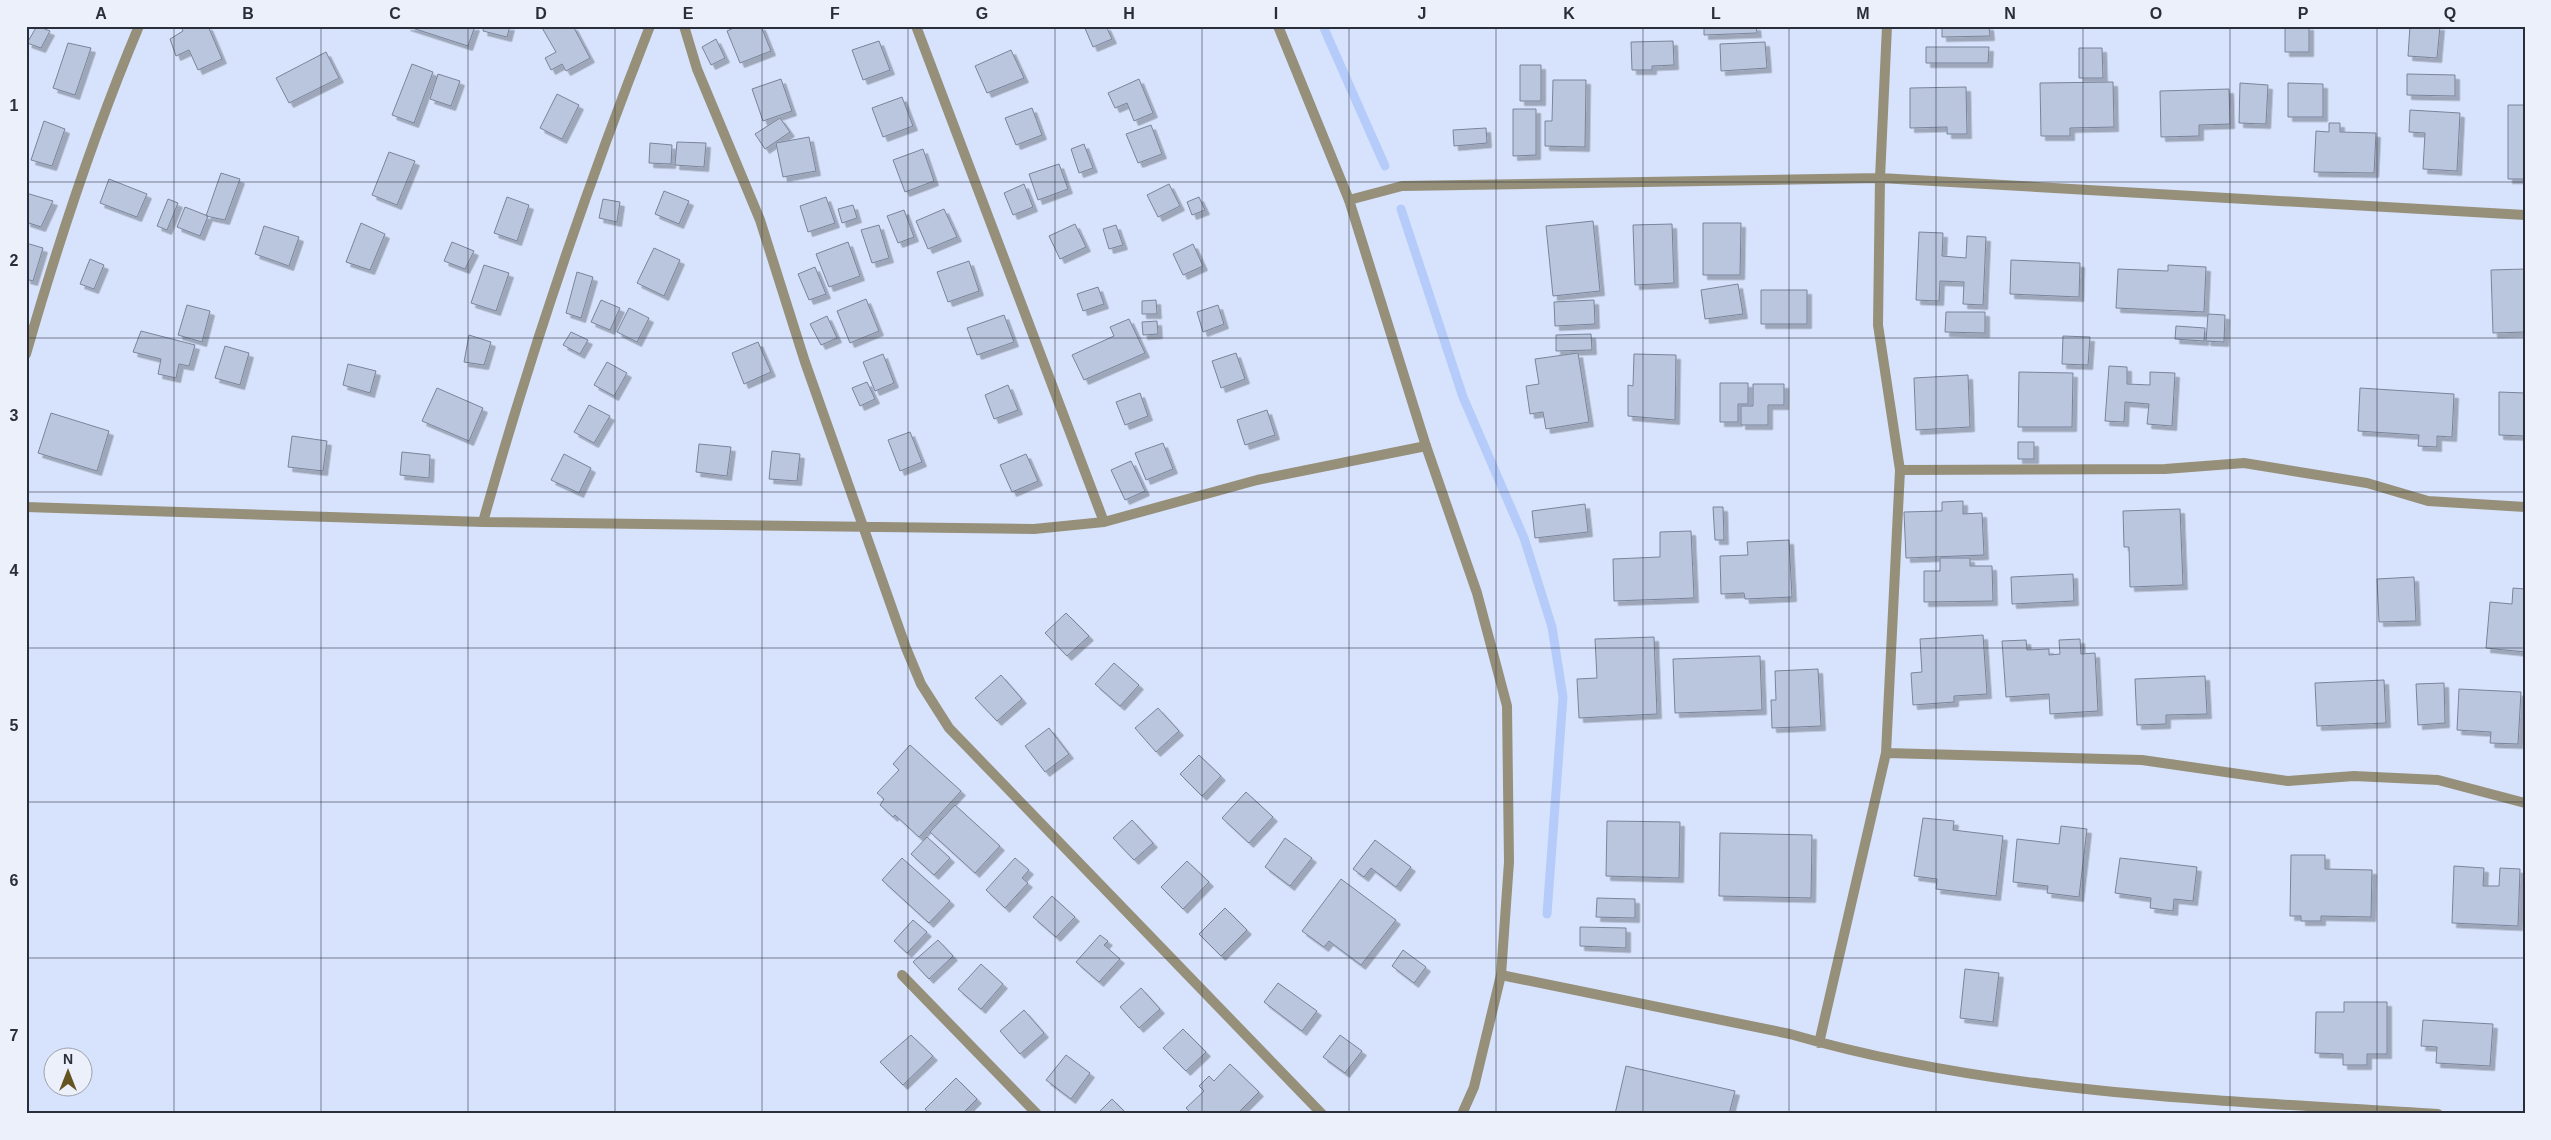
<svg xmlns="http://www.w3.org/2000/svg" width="2551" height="1140" viewBox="0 0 2551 1140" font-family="Helvetica,sans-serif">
<defs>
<filter id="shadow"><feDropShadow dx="4.5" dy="4.5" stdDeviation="0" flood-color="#0004"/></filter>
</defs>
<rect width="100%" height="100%" fill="#d7e3fc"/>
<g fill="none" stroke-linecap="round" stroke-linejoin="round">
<path stroke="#b5cbf9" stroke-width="9" d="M 1323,26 L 1385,166
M 1401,209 L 1463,397 L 1524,538 L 1552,627 L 1563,697 L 1547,914"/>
</g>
<path fill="#bac6de" stroke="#79849a" filter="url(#shadow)" d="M 37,26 L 50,31 L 41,48 L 27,43 Z
M 181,26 L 208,26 L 222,59 L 198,70 L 189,50 L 176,56 L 170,39 L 183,31 Z
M 406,26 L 475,26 L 468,46 Z
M 484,26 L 510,26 L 507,37 L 483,31 Z
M 541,26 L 573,26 L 590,58 L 566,71 L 562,64 L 551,70 L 545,58 L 556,52 Z
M 738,26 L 761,26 L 771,51 L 740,63 L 727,31 Z
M 1084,26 L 1106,26 L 1112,39 L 1093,47 Z
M 1704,26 L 1756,26 L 1757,33 L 1704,35 Z
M 1942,26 L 1989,26 L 1990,36 L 1942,37 Z
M 2285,26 L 2309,26 L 2309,52 L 2285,52 Z
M 2410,26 L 2440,26 L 2437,58 L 2408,56 Z
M 716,39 L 725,58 L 711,65 L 702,47 Z
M 879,41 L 890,70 L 863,80 L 852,50 Z
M 1673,41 L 1674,65 L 1652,66 L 1652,70 L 1632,70 L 1631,42 Z
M 1765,42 L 1767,68 L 1721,71 L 1720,44 Z
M 68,43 L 91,48 L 75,95 L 53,88 Z
M 1926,47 L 1989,47 L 1988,63 L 1926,63 Z
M 2079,48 L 2102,48 L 2103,78 L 2079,78 Z
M 1011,50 L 1024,78 L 987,93 L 975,66 Z
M 326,52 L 339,78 L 289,103 L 276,78 Z
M 412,64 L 433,72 L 414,123 L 392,115 Z
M 1520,65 L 1541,65 L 1541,101 L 1520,101 Z
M 438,74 L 460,81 L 451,106 L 430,99 Z
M 2407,74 L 2455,75 L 2455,96 L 2407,95 Z
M 781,79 L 792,111 L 763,121 L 752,89 Z
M 1139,79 L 1153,113 L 1134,121 L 1127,103 L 1115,108 L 1108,93 Z
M 1553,80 L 1586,80 L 1585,147 L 1545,146 L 1545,121 L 1552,121 Z
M 2113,82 L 2114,127 L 2070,128 L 2070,136 L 2041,136 L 2040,83 Z
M 2240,83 L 2268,85 L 2266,124 L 2239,123 Z
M 2288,83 L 2323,84 L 2323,117 L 2288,117 Z
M 1966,87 L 1967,134 L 1947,134 L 1947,127 L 1910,128 L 1910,88 Z
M 2229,89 L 2230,124 L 2199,125 L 2199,136 L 2161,137 L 2160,91 Z
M 557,94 L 579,105 L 562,139 L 540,128 Z
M 902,97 L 913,126 L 883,137 L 872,108 Z
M 2508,105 L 2525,105 L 2525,179 L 2508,179 Z
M 1032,108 L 1042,135 L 1016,145 L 1005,118 Z
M 1513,109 L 1536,109 L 1536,155 L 1513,156 Z
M 2410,110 L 2460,113 L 2457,171 L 2423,169 L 2425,133 L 2409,132 Z
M 780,118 L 790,132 L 765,149 L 755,134 Z
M 44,121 L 65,129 L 52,166 L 31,160 Z
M 2329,123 L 2340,123 L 2340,132 L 2376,133 L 2374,173 L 2314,172 L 2316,131 L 2329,132 Z
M 1151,125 L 1162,154 L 1138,163 L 1126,134 Z
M 1486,128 L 1487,143 L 1454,146 L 1453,130 Z
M 809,137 L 816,171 L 783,177 L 776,143 Z
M 677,142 L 706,143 L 704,167 L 675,165 Z
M 650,143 L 672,145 L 671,164 L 649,163 Z
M 1084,144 L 1093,168 L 1079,173 L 1071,149 Z
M 923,149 L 934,181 L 905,192 L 893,160 Z
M 389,152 L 415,161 L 397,205 L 372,195 Z
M 1059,164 L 1068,189 L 1038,200 L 1029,174 Z
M 221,173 L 240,179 L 225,220 L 206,216 Z
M 109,179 L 147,194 L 137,217 L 100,203 Z
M 1024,184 L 1033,207 L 1013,215 L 1004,193 Z
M 1169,184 L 1180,206 L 1158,217 L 1147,195 Z
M 664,191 L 689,201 L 679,224 L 655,214 Z
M 26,193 L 53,201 L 41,227 L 26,222 Z
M 507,197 L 529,205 L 517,241 L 494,233 Z
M 826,197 L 835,223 L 808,232 L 800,206 Z
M 1199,197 L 1205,210 L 1192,215 L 1187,202 Z
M 168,199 L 178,203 L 167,230 L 157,226 Z
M 603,199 L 620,202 L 617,222 L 599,218 Z
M 853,205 L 857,218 L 842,223 L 838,209 Z
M 185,207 L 208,216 L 200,236 L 177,227 Z
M 944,209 L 957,237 L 928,249 L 916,221 Z
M 904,210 L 914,237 L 898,243 L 887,216 Z
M 1593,221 L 1600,291 L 1553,296 L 1546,226 Z
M 361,223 L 385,234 L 370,270 L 346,262 Z
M 1703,223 L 1741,223 L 1740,275 L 1703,275 Z
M 1075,224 L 1086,247 L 1060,259 L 1049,236 Z
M 1672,224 L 1674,283 L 1635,285 L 1633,225 Z
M 879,225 L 889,258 L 872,263 L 861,230 Z
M 1116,225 L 1123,245 L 1109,249 L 1103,229 Z
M 264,226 L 299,237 L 289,266 L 255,254 Z
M 1919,232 L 1943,233 L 1942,256 L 1966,258 L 1967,236 L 1986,237 L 1983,305 L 1963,304 L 1964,282 L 1940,281 L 1939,301 L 1916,300 Z
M 452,242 L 474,251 L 465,269 L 444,261 Z
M 848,242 L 860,276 L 829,287 L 816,254 Z
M 26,243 L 43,248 L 33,281 L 26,279 Z
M 1193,244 L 1203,266 L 1183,275 L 1173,254 Z
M 654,248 L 680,260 L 664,296 L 637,283 Z
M 90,259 L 104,265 L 94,289 L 80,284 Z
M 2011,260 L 2080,263 L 2079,297 L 2010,294 Z
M 969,261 L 979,291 L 948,302 L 937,272 Z
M 484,265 L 509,273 L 496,311 L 471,303 Z
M 2168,265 L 2206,267 L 2204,312 L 2116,308 L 2118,269 L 2168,271 Z
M 815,267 L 826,294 L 809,300 L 798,274 Z
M 2525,269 L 2525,332 L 2493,333 L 2491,270 Z
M 577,272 L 593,277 L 581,318 L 566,313 Z
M 1738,284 L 1743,314 L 1705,319 L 1701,290 Z
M 1098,287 L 1104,304 L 1083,311 L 1077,294 Z
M 1761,290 L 1807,290 L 1807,324 L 1761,324 Z
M 866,299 L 879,331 L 850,343 L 837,311 Z
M 601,300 L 620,308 L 610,330 L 591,322 Z
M 1156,300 L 1157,314 L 1142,314 L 1142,301 Z
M 1594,300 L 1595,324 L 1555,326 L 1554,302 Z
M 187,305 L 210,311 L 202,342 L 178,335 Z
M 1218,305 L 1224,324 L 1203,332 L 1197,312 Z
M 629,308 L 649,318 L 637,342 L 617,332 Z
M 1946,312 L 1985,312 L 1985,333 L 1945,332 Z
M 2208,314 L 2225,315 L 2224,342 L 2206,341 Z
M 1004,315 L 1014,342 L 977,355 L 967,328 Z
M 827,316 L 837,338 L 821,345 L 810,324 Z
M 1129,319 L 1145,353 L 1084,380 L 1072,355 L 1114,336 L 1110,327 Z
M 1157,321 L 1158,334 L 1143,335 L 1142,322 Z
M 2176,326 L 2205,328 L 2204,341 L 2175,339 Z
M 141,331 L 195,345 L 189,366 L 179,364 L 176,378 L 158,374 L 161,359 L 133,352 Z
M 571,332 L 588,340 L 580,354 L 563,345 Z
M 1591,334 L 1592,350 L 1556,351 L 1556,335 Z
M 469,335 L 491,342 L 484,365 L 464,362 Z
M 2063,336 L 2090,337 L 2088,365 L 2062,364 Z
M 758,342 L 771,372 L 744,384 L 732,353 Z
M 225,346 L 249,353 L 240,385 L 215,378 Z
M 1236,353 L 1245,379 L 1221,388 L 1212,361 Z
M 1578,353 L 1589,422 L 1546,429 L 1543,412 L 1530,414 L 1526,386 L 1539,384 L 1535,359 Z
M 883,354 L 894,383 L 875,391 L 863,362 Z
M 1634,354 L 1676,355 L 1675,420 L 1628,416 L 1628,385 L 1633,386 Z
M 607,362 L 627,373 L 614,396 L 594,385 Z
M 348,364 L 376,371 L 370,393 L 343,385 Z
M 2109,366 L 2127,367 L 2127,384 L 2150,385 L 2150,372 L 2175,373 L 2172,426 L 2147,424 L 2149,404 L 2125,402 L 2124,422 L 2105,421 Z
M 2019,372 L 2073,373 L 2072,427 L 2018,427 Z
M 1968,375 L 1970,427 L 1916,430 L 1914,378 Z
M 867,382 L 875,399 L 860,406 L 852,388 Z
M 1720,383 L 1748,383 L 1748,404 L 1738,404 L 1738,422 L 1720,422 Z
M 1753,384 L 1784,384 L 1784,405 L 1768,405 L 1768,425 L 1741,425 L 1741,406 L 1753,406 Z
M 1008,385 L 1018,410 L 994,419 L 985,395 Z
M 437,388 L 483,408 L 469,441 L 422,421 Z
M 2360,388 L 2454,394 L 2452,437 L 2437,436 L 2437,447 L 2418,446 L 2419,435 L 2358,431 Z
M 2499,392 L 2525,393 L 2525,436 L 2499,435 Z
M 1140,393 L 1148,416 L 1125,425 L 1116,402 Z
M 589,405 L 610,416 L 594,443 L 574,432 Z
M 1267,410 L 1275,435 L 1245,445 L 1237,420 Z
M 51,413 L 109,431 L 97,471 L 38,453 Z
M 910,432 L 922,462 L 900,471 L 888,440 Z
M 292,436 L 327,441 L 323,471 L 288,467 Z
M 2018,442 L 2034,442 L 2034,459 L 2018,459 Z
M 1163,443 L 1173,469 L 1146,480 L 1135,453 Z
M 699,444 L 731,447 L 727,476 L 696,472 Z
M 772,451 L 800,454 L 797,481 L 769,479 Z
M 402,452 L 430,455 L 429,478 L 400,475 Z
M 564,454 L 591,468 L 579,493 L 551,480 Z
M 1026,454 L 1038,481 L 1012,492 L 1000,465 Z
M 1131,461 L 1145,491 L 1125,500 L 1111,470 Z
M 1963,501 L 1963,514 L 1982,513 L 1984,555 L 1906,558 L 1904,512 L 1942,511 L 1942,502 Z
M 1585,504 L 1588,532 L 1535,538 L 1532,511 Z
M 1713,507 L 1723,507 L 1724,540 L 1715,540 Z
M 2180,509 L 2183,585 L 2130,587 L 2129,547 L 2124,547 L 2123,511 Z
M 1691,531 L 1694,598 L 1614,601 L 1613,559 L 1660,557 L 1660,532 Z
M 1789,540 L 1792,597 L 1745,599 L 1744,593 L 1721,594 L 1720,556 L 1748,555 L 1747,542 Z
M 1940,558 L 1970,558 L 1970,566 L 1992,566 L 1993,601 L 1924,602 L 1924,571 L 1940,571 Z
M 2073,574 L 2074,601 L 2012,604 L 2011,577 Z
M 2414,577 L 2416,621 L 2379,622 L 2377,579 Z
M 2513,588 L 2525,589 L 2525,652 L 2486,648 L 2490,602 L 2512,604 Z
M 1066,613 L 1089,636 L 1067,656 L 1045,633 Z
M 1983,635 L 1987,694 L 1954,696 L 1954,702 L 1913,705 L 1911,673 L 1922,672 L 1920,639 Z
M 1654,637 L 1657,714 L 1579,718 L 1577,679 L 1597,678 L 1595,639 Z
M 2080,639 L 2081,654 L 2095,653 L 2098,711 L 2050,714 L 2049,694 L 2006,697 L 2002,641 L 2026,640 L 2027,650 L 2049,649 L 2049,655 L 2060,654 L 2059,640 Z
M 1760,656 L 1762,710 L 1675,713 L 1673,659 Z
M 1114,663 L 1139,685 L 1120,706 L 1095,684 Z
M 1818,669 L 1821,726 L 1772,728 L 1771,700 L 1776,700 L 1775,671 Z
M 1001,675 L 1022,699 L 997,721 L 975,698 Z
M 2205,676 L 2207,714 L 2166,715 L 2166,724 L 2137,725 L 2135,679 Z
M 2384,680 L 2386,723 L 2317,726 L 2315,683 Z
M 2444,683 L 2445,723 L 2418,725 L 2416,684 Z
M 2459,689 L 2521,692 L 2518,744 L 2490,743 L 2491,732 L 2457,730 Z
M 1158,708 L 1179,731 L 1156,752 L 1135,728 Z
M 1049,728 L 1069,754 L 1045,772 L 1025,746 Z
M 910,745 L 961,791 L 919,837 L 895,815 L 893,817 L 880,805 L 884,799 L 877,793 L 899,770 L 893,764 Z
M 1199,755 L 1221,776 L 1202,796 L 1180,774 Z
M 1246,792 L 1273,817 L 1249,843 L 1222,818 Z
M 955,805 L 1000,846 L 975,873 L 930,832 Z
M 1923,818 L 1954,821 L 1953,830 L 2003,836 L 1996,896 L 1936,889 L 1937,879 L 1914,876 Z
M 1132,820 L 1153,843 L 1134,860 L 1113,838 Z
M 1607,821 L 1680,822 L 1679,878 L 1606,876 Z
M 2061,826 L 2087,829 L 2079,897 L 2047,893 L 2048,886 L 2013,882 L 2017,839 L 2059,844 Z
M 1720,833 L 1812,835 L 1811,898 L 1719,896 Z
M 927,837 L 950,858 L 934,875 L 911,854 Z
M 1285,838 L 1312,858 L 1290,886 L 1265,867 Z
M 1375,840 L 1411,867 L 1396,887 L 1371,868 L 1364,877 L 1353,869 Z
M 2291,855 L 2325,855 L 2325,869 L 2372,870 L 2371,917 L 2321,916 L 2321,921 L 2301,921 L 2301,916 L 2290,916 Z
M 902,858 L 950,901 L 929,923 L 882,880 Z
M 1015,858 L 1029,870 L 1022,878 L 1028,883 L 1005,908 L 986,890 Z
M 2120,858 L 2197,867 L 2193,901 L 2174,899 L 2173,911 L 2150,908 L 2151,898 L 2115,893 Z
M 1187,861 L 1209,882 L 1183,909 L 1161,887 Z
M 2454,866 L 2484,868 L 2483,886 L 2499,886 L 2500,868 L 2520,869 L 2518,926 L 2452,923 Z
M 1341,879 L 1396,920 L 1361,965 L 1329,941 L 1324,947 L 1302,931 Z
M 1052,896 L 1075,917 L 1056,937 L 1033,917 Z
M 1597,898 L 1635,899 L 1635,918 L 1596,917 Z
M 1225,908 L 1247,930 L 1221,956 L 1199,934 Z
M 913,920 L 927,932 L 907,953 L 894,941 Z
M 1580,927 L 1626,928 L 1626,948 L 1580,946 Z
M 1100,935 L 1108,941 L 1104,945 L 1120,959 L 1099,982 L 1076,962 Z
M 938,940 L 953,956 L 929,979 L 913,962 Z
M 1403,950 L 1426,967 L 1414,983 L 1392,966 Z
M 981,964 L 1003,984 L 981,1009 L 958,989 Z
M 1965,969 L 1999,973 L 1993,1022 L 1960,1018 Z
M 1278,983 L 1317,1011 L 1302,1031 L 1264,1002 Z
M 1141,988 L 1160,1009 L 1139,1028 L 1120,1007 Z
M 2344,1002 L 2387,1002 L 2387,1054 L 2367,1054 L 2367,1065 L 2343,1065 L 2343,1054 L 2315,1053 L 2316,1012 L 2344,1012 Z
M 1024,1010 L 1044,1033 L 1020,1054 L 1000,1031 Z
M 2423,1020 L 2493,1024 L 2490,1066 L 2436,1063 L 2437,1047 L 2421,1046 Z
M 1183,1029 L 1206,1052 L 1186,1071 L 1163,1048 Z
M 911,1035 L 933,1056 L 903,1085 L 880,1062 Z
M 1340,1035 L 1362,1051 L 1345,1073 L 1323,1057 Z
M 1066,1055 L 1090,1073 L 1071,1099 L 1046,1080 Z
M 1230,1064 L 1259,1092 L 1237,1114 L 1192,1114 L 1186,1108 L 1204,1091 L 1199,1086 L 1209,1076 L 1214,1081 Z
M 1626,1066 L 1735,1091 L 1729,1114 L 1615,1114 Z
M 956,1078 L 977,1099 L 962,1114 L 929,1114 L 925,1109 Z
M 1112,1099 L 1127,1114 L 1097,1114 Z"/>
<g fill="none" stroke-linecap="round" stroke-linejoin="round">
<path stroke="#96907b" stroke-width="10" d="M 684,26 L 697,69 L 760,220 L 805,362 L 906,648 L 921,684 L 949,728 L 1322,1114
M 916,26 L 1104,522
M 1349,200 L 1402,186 L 1880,178 L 2525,215
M 26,354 C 58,243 94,133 139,26
M 1900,470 L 2165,469 L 2244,463 L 2367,483 L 2428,501 L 2525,507
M 26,507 L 483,522 L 1034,529 L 1104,522 L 1257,480 L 1426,446
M 483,522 C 530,354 586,189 650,26
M 1886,753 L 2142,760 L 2288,781 L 2354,776 L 2438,780 L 2525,803
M 902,975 L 1037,1114
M 1501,975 L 1790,1034 C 2000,1095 2221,1100 2438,1114
M 1819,1043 L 1886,753 L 1900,470 L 1878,325 L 1880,178 L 1887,26"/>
<path stroke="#96907b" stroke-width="10" d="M 1278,26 L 1349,200 L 1426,446 L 1477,593 L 1507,706 L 1509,862 L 1501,975 L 1474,1087 L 1462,1114"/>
</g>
<path fill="none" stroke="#2a2e38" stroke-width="1" stroke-opacity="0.55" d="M 174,26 L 174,1114M 321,26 L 321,1114M 468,26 L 468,1114M 615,26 L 615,1114M 762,26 L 762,1114M 908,26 L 908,1114M 1055,26 L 1055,1114M 1202,26 L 1202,1114M 1349,26 L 1349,1114M 1496,26 L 1496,1114M 1643,26 L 1643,1114M 1789,26 L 1789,1114M 1936,26 L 1936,1114M 2083,26 L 2083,1114M 2230,26 L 2230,1114M 2377,26 L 2377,1114M 26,182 L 2525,182M 26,338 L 2525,338M 26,492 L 2525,492M 26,648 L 2525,648M 26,802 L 2525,802M 26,958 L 2525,958"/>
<rect width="2551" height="1140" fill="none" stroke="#ebf0fa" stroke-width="55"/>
<g transform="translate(68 1072)"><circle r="24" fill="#ebf0fa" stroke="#9ea2ac"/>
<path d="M0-4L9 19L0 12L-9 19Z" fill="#635421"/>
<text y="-8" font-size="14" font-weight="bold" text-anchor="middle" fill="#2a2e38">N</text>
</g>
<rect x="28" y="28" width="2496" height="1084" fill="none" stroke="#2a2e38" stroke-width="2"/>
<g font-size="16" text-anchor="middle" font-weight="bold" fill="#2a2e38">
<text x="101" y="19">A</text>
<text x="248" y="19">B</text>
<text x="395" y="19">C</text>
<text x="541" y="19">D</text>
<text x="688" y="19">E</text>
<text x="835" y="19">F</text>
<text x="982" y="19">G</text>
<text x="1129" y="19">H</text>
<text x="1276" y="19">I</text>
<text x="1422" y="19">J</text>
<text x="1569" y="19">K</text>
<text x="1716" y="19">L</text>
<text x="1863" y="19">M</text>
<text x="2010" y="19">N</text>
<text x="2156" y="19">O</text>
<text x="2303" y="19">P</text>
<text x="2450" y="19">Q</text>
<text x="14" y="111">1</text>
<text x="14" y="266">2</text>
<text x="14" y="421">3</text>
<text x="14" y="576">4</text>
<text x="14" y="731">5</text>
<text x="14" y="886">6</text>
<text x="14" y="1041">7</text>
</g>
</svg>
